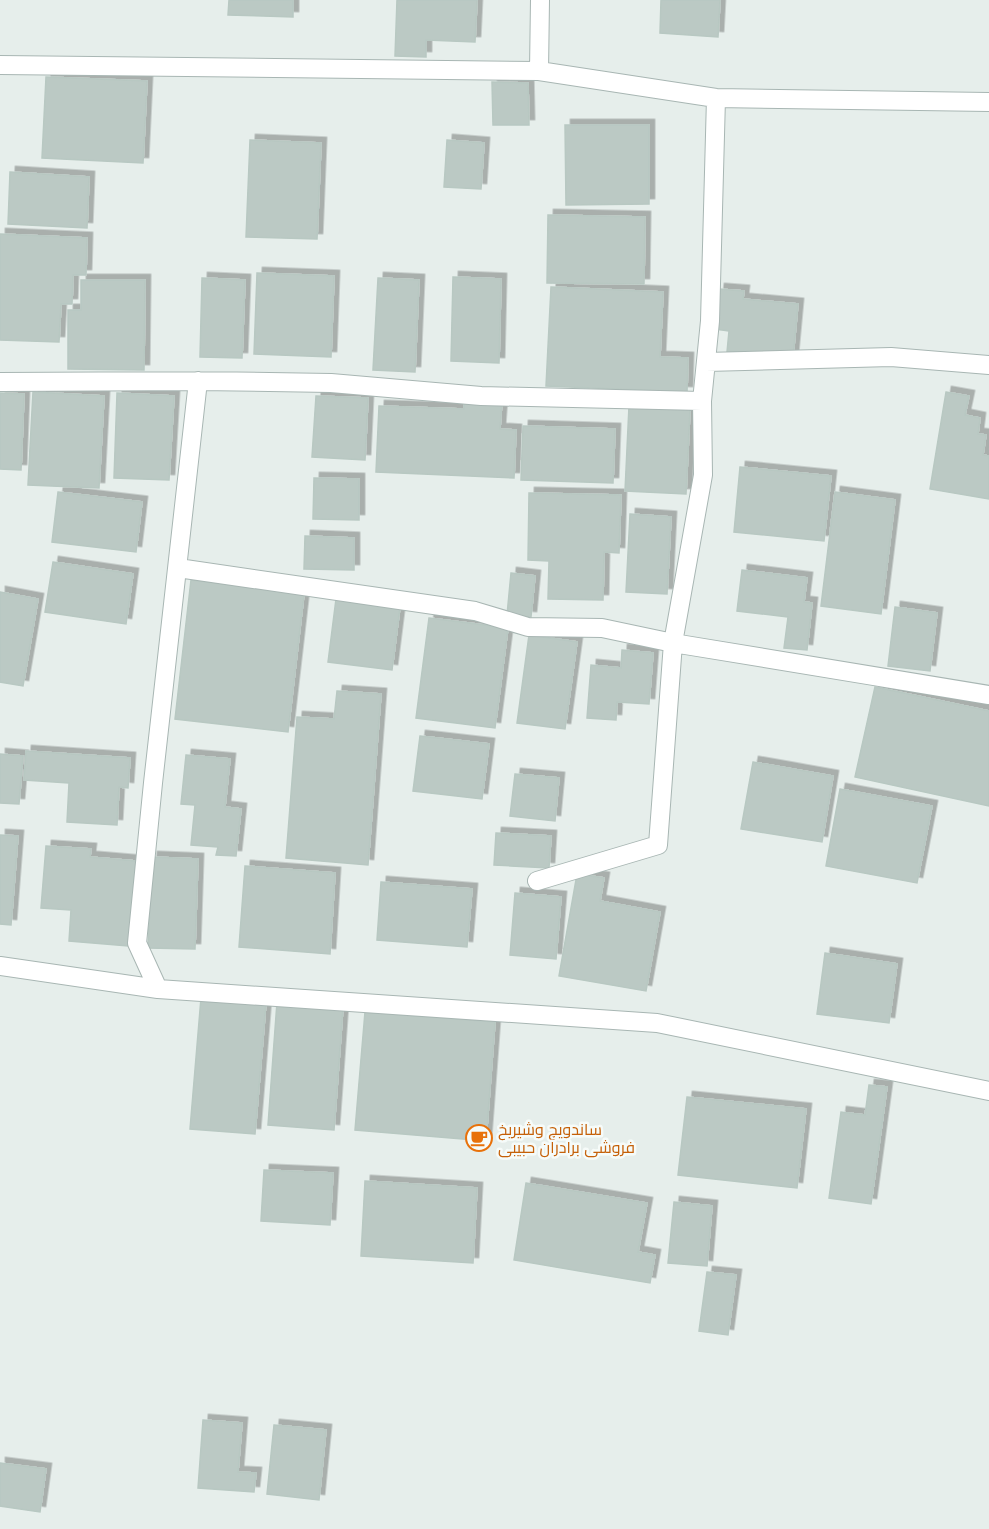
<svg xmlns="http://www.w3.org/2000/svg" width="989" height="1529" viewBox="0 0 989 1529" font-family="Arial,Cairo,sans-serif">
<defs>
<filter id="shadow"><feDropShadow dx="5.5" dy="-5.5" stdDeviation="0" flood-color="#0004"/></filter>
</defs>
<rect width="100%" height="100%" fill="#e6eeeb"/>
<path fill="#bbc9c4" stroke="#b8c8c2" stroke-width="1.5" filter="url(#shadow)" d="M 229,0 L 293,0 L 293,17 L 228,15 Z
M 397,0 L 477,0 L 475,42 L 426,40 L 426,57 L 395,56 Z
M 661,0 L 720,0 L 718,37 L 660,33 Z
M 46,77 L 147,81 L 143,163 L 42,158 Z
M 492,82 L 528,83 L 529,125 L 493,125 Z
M 565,125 L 649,125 L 649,204 L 566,205 Z
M 250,140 L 321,143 L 317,239 L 246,237 Z
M 447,140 L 484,143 L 481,189 L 444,187 Z
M 10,172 L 89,177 L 87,228 L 8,224 Z
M 548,215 L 645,217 L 644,284 L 547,283 Z
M 0,234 L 87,238 L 86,275 L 73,275 L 72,304 L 61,304 L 59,342 L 0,340 Z
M 257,273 L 334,276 L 331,357 L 254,354 Z
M 453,277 L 501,279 L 499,363 L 451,361 Z
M 202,278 L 245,280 L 242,358 L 200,357 Z
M 378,278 L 419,280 L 415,372 L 373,370 Z
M 81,280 L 145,280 L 144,370 L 68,369 L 68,310 L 81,310 Z
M 551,287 L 663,292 L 660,357 L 688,358 L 687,392 L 546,386 Z
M 719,289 L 744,291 L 743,299 L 798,304 L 793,357 L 727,352 L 729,331 L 715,329 Z
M 33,392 L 104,396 L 99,488 L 28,485 Z
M 946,392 L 969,396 L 965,415 L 980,418 L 978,434 L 986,435 L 983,455 L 989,456 L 989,499 L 930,489 Z
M 0,393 L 24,394 L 21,470 L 0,469 Z
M 117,393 L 174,396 L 169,480 L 114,478 Z
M 316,396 L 368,398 L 365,460 L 312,457 Z
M 464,399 L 502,401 L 500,429 L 516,430 L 514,478 L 376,472 L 379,406 L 464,409 Z
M 629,406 L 690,409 L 686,494 L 625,491 Z
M 523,426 L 615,429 L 613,483 L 521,480 Z
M 740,467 L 831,476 L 824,541 L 734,532 Z
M 314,478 L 359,479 L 359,520 L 313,519 Z
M 58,492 L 142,502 L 136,552 L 52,542 Z
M 835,492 L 895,500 L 881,614 L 821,606 Z
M 529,493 L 621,495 L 619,553 L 604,552 L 603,600 L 548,599 L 549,561 L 528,560 Z
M 630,514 L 671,517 L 667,594 L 626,592 Z
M 305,536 L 354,538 L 354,570 L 304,569 Z
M 53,562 L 133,574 L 126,624 L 45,612 Z
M 742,570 L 807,578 L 804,602 L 812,603 L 807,650 L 784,648 L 788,617 L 737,611 Z
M 511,573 L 535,576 L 531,617 L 507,615 Z
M 191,580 L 304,594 L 288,732 L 175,719 Z
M 0,592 L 38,599 L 23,686 L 0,682 Z
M 336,599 L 400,607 L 392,670 L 328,662 Z
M 895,607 L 937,613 L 930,671 L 888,666 Z
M 429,618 L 508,628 L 495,728 L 416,718 Z
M 529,635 L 577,642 L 565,729 L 517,723 Z
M 622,650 L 653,653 L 649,704 L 617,702 L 616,720 L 587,718 L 591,665 L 621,668 Z
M 875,687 L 989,711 L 989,806 L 855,777 Z
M 337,691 L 381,694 L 368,865 L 286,858 L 297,717 L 334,719 Z
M 420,736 L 489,744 L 482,799 L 413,791 Z
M 26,751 L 130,758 L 128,788 L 119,787 L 117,825 L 67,822 L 69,783 L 24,780 Z
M 0,754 L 23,756 L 19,804 L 0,803 Z
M 186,755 L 230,759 L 225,807 L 241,809 L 236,856 L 216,855 L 218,847 L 191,845 L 195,805 L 181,804 Z
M 753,762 L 833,776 L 822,842 L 741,829 Z
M 515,774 L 559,778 L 555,821 L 510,816 Z
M 840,789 L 932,806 L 917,883 L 826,866 Z
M 496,833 L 551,836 L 549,868 L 494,865 Z
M 0,835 L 18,836 L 11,925 L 0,924 Z
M 46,846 L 91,849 L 90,857 L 136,861 L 128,946 L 69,941 L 71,910 L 41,908 Z
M 152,857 L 198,859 L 195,949 L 148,948 Z
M 245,866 L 335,873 L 330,954 L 239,947 Z
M 577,874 L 604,878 L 600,901 L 660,912 L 646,991 L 559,976 Z
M 381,882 L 472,889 L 467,947 L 377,940 Z
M 515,893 L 561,897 L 556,959 L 510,955 Z
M 825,953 L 897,964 L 889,1023 L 817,1014 Z
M 201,998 L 266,1003 L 255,1134 L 190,1129 Z
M 277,1002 L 343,1007 L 334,1130 L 268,1125 Z
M 365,1012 L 495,1022 L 486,1141 L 355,1130 Z
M 869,1085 L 887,1087 L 871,1204 L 829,1198 L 841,1112 L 865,1115 Z
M 687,1097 L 806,1109 L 797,1188 L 678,1175 Z
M 264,1170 L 333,1173 L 330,1225 L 261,1221 Z
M 365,1181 L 477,1188 L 473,1263 L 361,1256 Z
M 526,1183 L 647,1203 L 638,1252 L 655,1255 L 650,1283 L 514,1260 Z
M 674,1202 L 712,1206 L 707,1266 L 668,1263 Z
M 707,1272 L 736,1275 L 728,1335 L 699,1331 Z
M 203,1420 L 242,1423 L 238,1472 L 256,1473 L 254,1492 L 198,1488 Z
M 274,1425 L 326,1430 L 319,1500 L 267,1494 Z
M 0,1463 L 46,1469 L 40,1512 L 0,1506 Z"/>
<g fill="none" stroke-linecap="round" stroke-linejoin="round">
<defs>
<path id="street" d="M 0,65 L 539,71 L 716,98 L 989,102
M 539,71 L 540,0
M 706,362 L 891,357 L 989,365
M 0,382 L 198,381 L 331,383 L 481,396 L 702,401
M 178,568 L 475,611 L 528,627 L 602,628 L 673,643 L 989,695
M 537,881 L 658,845 L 673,643 L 703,475 L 702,401 L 710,321 L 716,98
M 0,966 L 158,989 L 657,1023 L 989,1091
M 158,989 L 137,943 L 153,783 L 198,381"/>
</defs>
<use href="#street" stroke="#a8b6b3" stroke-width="20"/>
<use href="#street" stroke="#fff" stroke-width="18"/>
</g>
<defs>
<symbol id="cafe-ring" viewBox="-11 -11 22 22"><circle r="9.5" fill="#f6fbf9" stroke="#e8710a" stroke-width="1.5"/><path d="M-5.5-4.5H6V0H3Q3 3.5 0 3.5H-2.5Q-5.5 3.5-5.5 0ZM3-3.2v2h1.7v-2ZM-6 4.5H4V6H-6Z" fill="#e8710a"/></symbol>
</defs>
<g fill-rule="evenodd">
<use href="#cafe-ring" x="464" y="1123" width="30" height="30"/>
</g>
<g text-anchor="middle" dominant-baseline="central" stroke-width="5" stroke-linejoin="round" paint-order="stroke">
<g font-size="16" fill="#c56008" stroke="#f6fbf9" text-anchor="start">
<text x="498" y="1129">ساندویچ وشیریخ<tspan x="498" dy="18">فروشی برادران حبیبی</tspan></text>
</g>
</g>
</svg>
